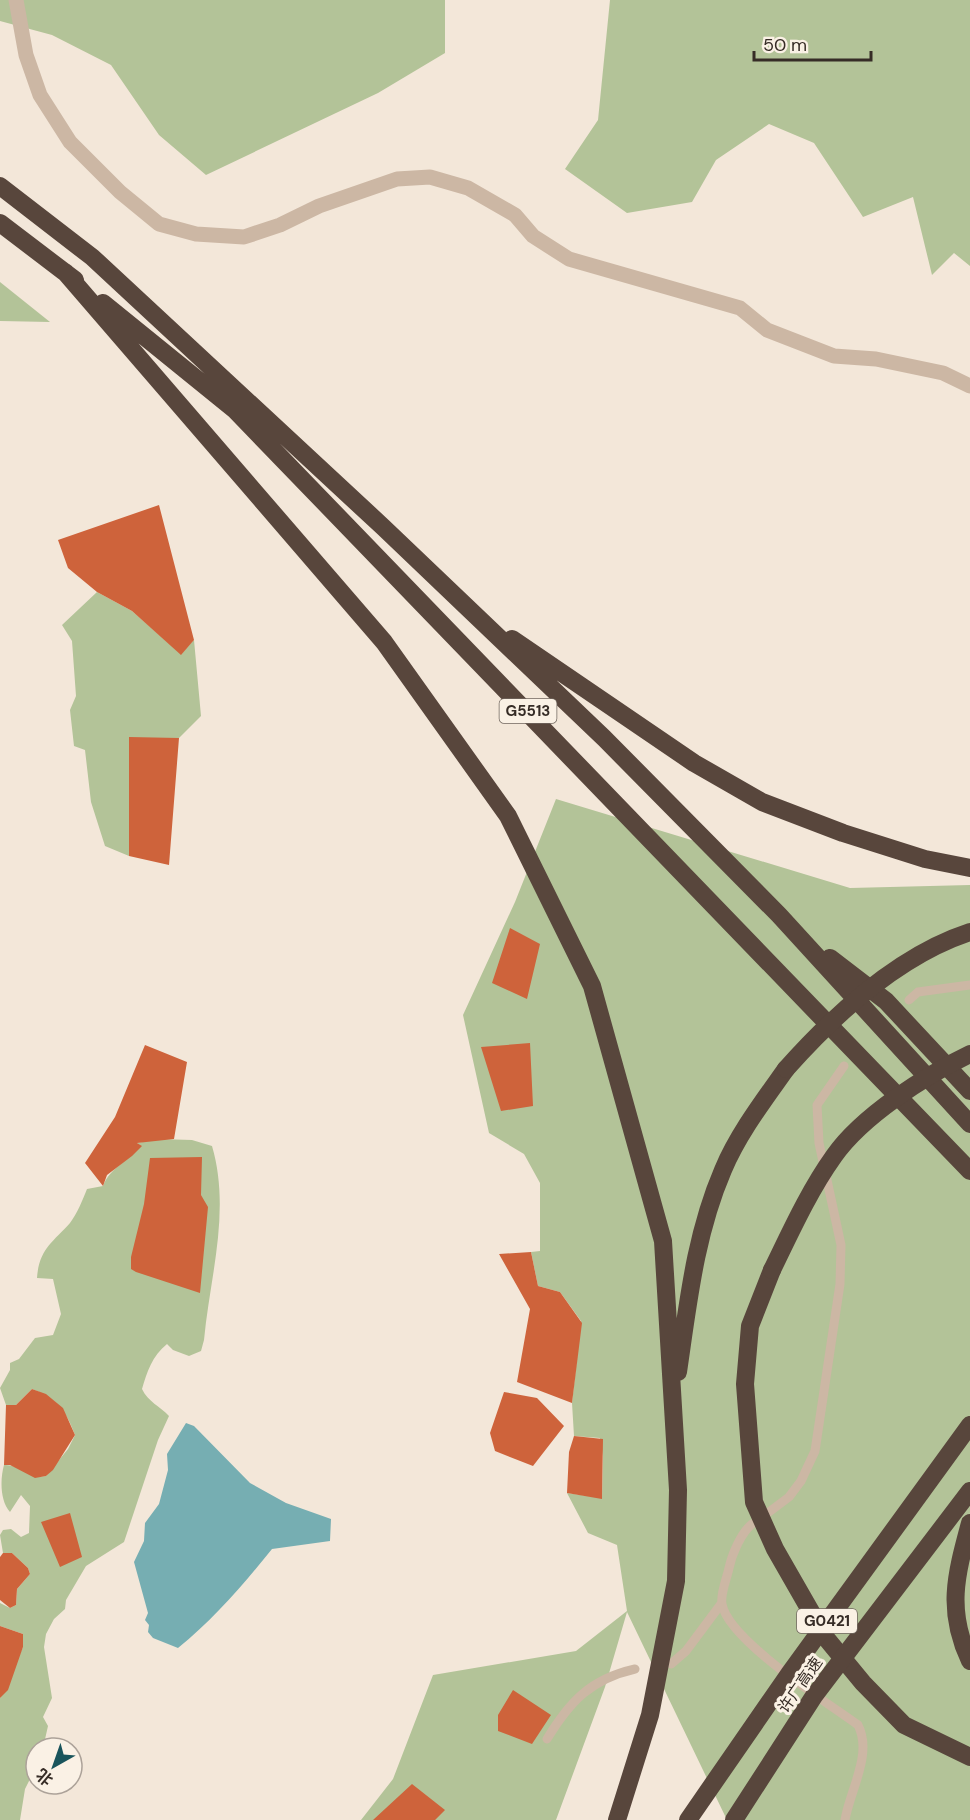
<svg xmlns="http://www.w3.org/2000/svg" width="970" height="1820" viewBox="0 0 970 1820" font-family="'DM Sans','Noto Sans SC',sans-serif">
<rect width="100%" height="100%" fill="#f3e7d9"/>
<path fill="#b3c398" d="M 0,0 L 445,0 L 445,53 L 378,93 L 206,175 L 159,135 L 111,65 L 52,35 L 0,21 Z
M 610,0 L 970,0 L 970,266 L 954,253 L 932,275 L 913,197 L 863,217 L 814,143 L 769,124 L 716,160 L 692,202 L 627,213 L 565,169 L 598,120 Z
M 0,282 L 50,322 L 0,321 Z
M 97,592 L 132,611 L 181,654 L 194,640 L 201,716 L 179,738 L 130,738 L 129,856 L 105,846 L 91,802 L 85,750 L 74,746 L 70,710 L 76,696 L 72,641 L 62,625 Z
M 556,799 L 850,888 L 970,885 L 970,1820 L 727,1820 L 627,1612 L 605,1687 L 556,1820 L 361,1820 L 393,1779 L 433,1675 L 576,1651 L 627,1611 L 617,1545 L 588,1533 L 567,1493 L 602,1498 L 603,1456 L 600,1438 L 574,1436 L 572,1403 L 581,1321 L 560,1292 L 538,1286 L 531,1252 L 540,1251 L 540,1183 L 524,1154 L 489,1133 L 463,1015 L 515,902 Z
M 159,1139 L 192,1140 L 212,1146 C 231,1211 210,1276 204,1340 L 201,1351 L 189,1356 L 173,1350 L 167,1344 C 152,1356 147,1372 142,1389 C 148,1402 160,1406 169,1416 L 158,1440 L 124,1542 L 86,1566 L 66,1600 L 65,1609 L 54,1619 L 46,1634 L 44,1647 L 52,1698 L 43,1717 L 48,1726 L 43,1748 L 36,1748 L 36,1767 L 25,1789 L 20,1820 L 0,1820 L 0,1698 L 23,1647 L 23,1634 L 0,1626 L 0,1603 L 10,1608 L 16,1605 L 17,1589 L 30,1574 L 28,1568 L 12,1553 L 3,1553 L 0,1535 L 3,1530 L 11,1529 L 21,1537 L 29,1533 L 30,1506 L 21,1495 L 10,1512 C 0,1501 0,1479 4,1465 C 20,1464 29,1479 46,1476 L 68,1449 L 75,1435 C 66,1410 56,1398 32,1389 L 16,1405 L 6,1405 L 0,1388 L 10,1370 L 10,1363 L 19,1359 L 35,1338 L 53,1335 L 61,1314 L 53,1279 L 37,1278 C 39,1249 53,1242 70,1223 C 77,1214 83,1199 87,1189 L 103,1186 C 109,1169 129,1160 141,1146 L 137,1143 Z"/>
<path fill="#76aeb2" d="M 186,1423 L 194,1426 L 250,1483 L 286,1503 L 331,1519 L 330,1541 L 272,1549 C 243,1585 214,1619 178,1648 L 153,1638 L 148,1632 L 149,1625 L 145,1620 L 148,1613 L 134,1562 L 144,1541 L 145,1523 L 159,1504 L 168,1470 L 167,1454 Z"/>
<path fill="#ce633b" d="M 159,505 L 194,640 L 181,655 L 132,611 L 97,592 L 68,568 L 58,540 Z
M 129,737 L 179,738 L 169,865 L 129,856 Z
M 510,928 L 540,944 L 527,999 L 492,983 Z
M 530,1043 L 533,1106 L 501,1111 L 481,1047 Z
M 145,1045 L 187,1062 L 174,1139 L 137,1143 L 142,1146 L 132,1156 L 107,1175 L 103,1186 L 85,1163 L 115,1117 Z
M 202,1157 L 201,1195 L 208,1207 L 200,1293 L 136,1272 L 131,1269 L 131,1257 L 144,1204 L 150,1158 Z
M 531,1252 L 538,1286 L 560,1292 L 582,1323 L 572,1403 L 517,1382 L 530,1309 L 499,1254 Z
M 32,1389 L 46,1394 L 63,1408 L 75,1435 L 53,1470 L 46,1476 L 35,1478 L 10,1465 L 4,1465 L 6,1405 L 16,1405 Z
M 504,1392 L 537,1398 L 564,1426 L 533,1466 L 495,1451 L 490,1433 Z
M 574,1436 L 603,1439 L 602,1499 L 567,1493 L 569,1452 Z
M 70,1513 L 82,1557 L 60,1567 L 41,1522 Z
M 3,1553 L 12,1553 L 28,1568 L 30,1574 L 17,1589 L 16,1605 L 10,1608 L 0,1600 L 0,1557 Z
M 0,1626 L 23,1634 L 23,1647 L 8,1690 L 0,1698 Z
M 513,1690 L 551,1715 L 532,1744 L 498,1731 L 498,1715 Z
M 412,1784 L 445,1810 L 435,1820 L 373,1820 Z"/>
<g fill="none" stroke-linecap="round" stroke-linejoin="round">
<path stroke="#ccb7a4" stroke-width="9" d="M 909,1000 L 918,992 L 970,985
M 769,1512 L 789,1497 L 801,1481 L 815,1451 L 840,1284 L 841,1245 L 819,1143 L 817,1105 L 844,1066
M 752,1524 C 741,1533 732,1554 729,1568 C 727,1578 720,1594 722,1604 C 728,1640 828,1703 858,1725 C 873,1754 850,1790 845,1820
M 671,1664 L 686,1651 L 721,1604
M 547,1739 C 570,1701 591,1679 635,1669"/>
<path stroke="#ccb7a4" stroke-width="15" d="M 16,0 L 26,55 L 40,95 L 70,142 L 120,192 L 159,224 L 196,234 L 244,237 L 280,225 L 319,206 L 397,179 L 430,177 L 468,188 L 515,215 L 533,236 L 569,259 L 740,308 L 767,330 L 834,356 L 876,359 L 943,373 L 970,386"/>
<path stroke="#58463c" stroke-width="18" d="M 0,186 L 92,257 L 383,527 L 604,738 L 779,915 L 970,1124
M 0,223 L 75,280
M 65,272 L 384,642 L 508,816 L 592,986 L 663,1241 L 678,1490 L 676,1581 L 650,1715 L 617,1820
M 103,303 L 235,410 L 970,1171
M 512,639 L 694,763 L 762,802 L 843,833 L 925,859 L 970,868
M 830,958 L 886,1001 L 970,1091
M 772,1270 L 750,1326 L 745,1384 L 754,1502 L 775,1549 L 826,1638 L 863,1683 L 904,1725 L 970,1757
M 678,1372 C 688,1304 695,1235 723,1170 C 738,1134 764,1100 786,1069
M 970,1523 C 956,1575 946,1610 970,1661"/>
<path stroke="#58463c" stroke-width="18" d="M 786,1069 C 835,1014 899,955 970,932
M 772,1270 C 791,1231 809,1191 834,1156 C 862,1116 926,1075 970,1054
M 688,1820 L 789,1674 L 970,1425
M 734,1820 L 814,1696 L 970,1491"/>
</g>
<g text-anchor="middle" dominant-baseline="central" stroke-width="6" stroke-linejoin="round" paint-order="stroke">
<g fill="#faf1e5" stroke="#71675f" stroke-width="1.5">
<rect x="499.5" y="699" width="57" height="24" rx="4.5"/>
<rect x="797" y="1609" width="60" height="24" rx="4.5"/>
</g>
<g font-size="15" font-weight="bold" fill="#362c26">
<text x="528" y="711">G5513</text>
<text x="827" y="1621">G0421</text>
</g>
<g font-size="16" fill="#362c26" stroke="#faf1e5">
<text transform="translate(800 1685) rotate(-55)">许广高速</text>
</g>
</g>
<g transform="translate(54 1766) rotate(220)"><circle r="28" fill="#faf1e5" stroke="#aca299" stroke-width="1.5"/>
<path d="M0-4.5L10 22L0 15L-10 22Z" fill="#19545b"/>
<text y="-9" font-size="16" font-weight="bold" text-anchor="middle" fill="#362c26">北</text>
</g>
<path d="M754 51v9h117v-9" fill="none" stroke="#362c26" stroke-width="3"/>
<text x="763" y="51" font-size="18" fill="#362c26" stroke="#faf1e5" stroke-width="4.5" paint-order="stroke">50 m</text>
</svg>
